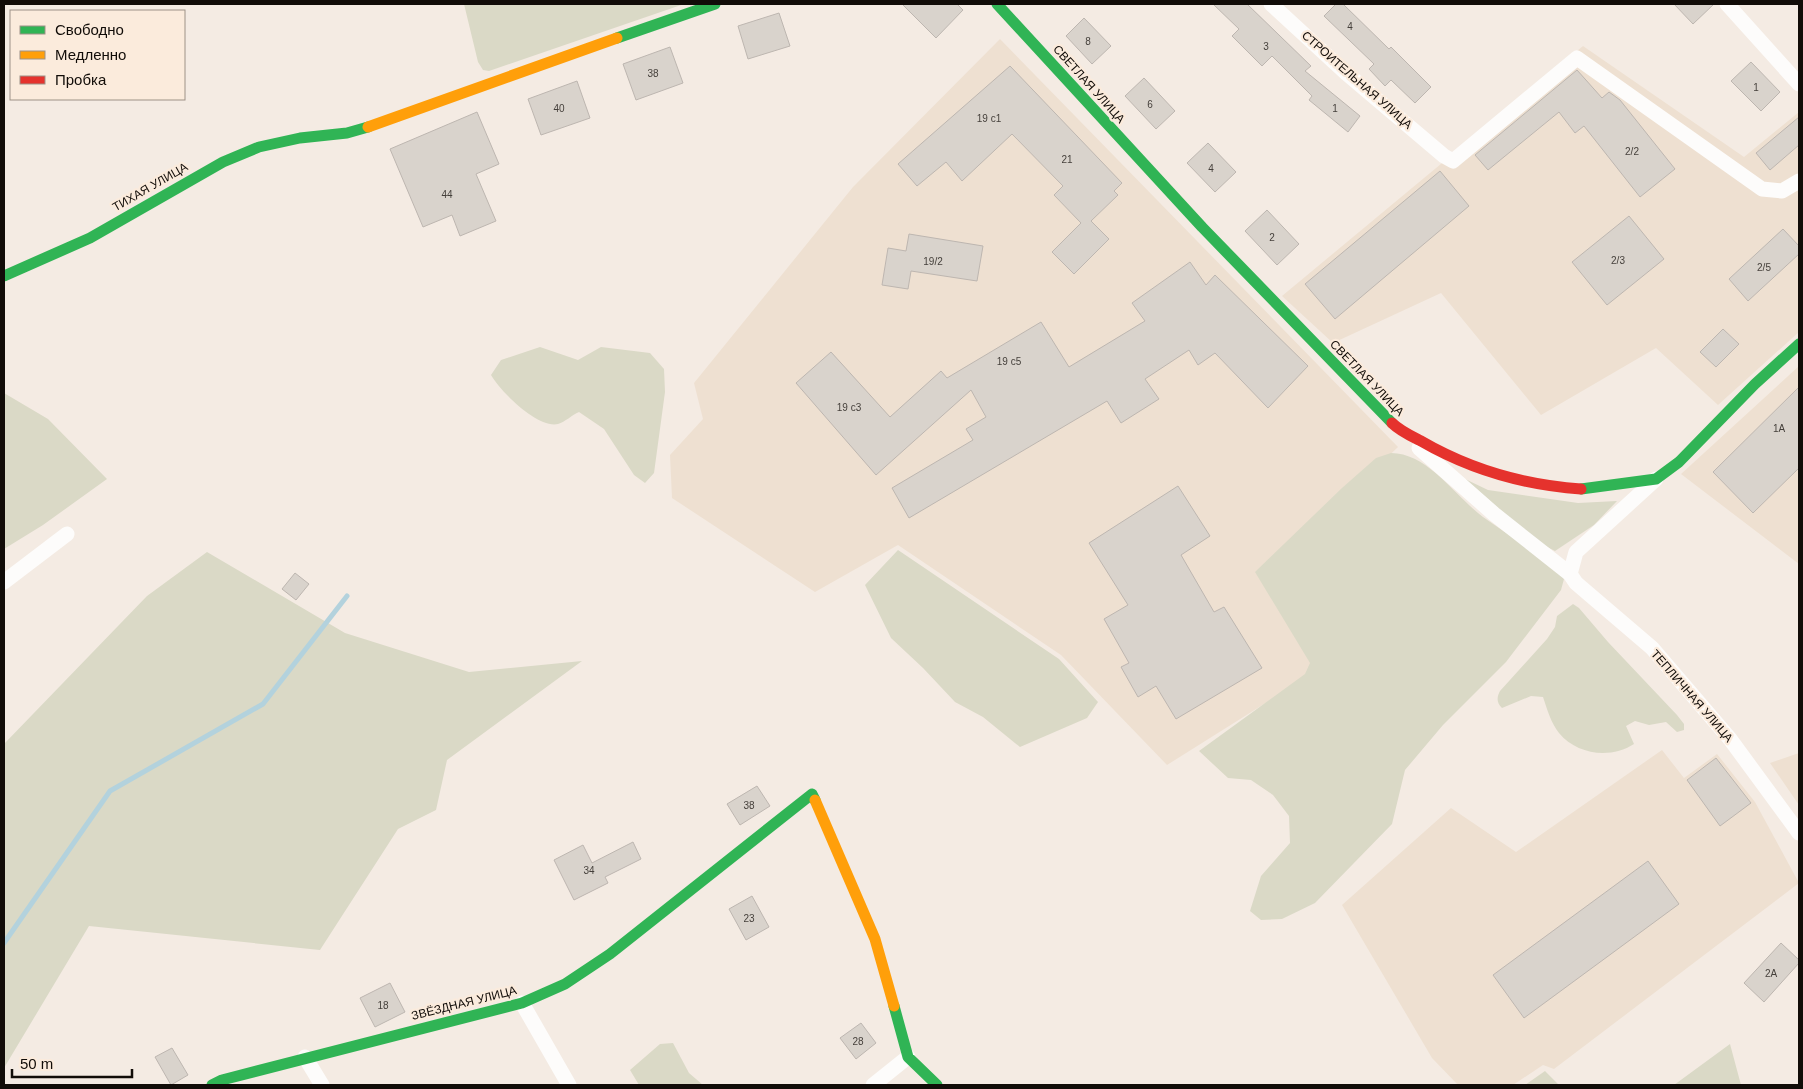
<svg xmlns="http://www.w3.org/2000/svg" width="1803" height="1089" viewBox="0 0 1803 1089" font-family="Helvetica,sans-serif">
<rect width="100%" height="100%" fill="#f4ebe3"/>
<path fill="#eee0d1" d="M 1000,39 L 1398,447 L 1264,575 L 1320,669 L 1167,765 L 1061,655 L 898,545 L 815,592 L 672,498 L 670,455 L 703,419 L 694,383 L 853,187 Z
M 1583,46 L 1744,157 L 1799,112 L 1799,332 L 1718,405 L 1656,348 L 1541,415 L 1441,293 L 1333,343 L 1282,296 Z
M 1799,366 L 1799,564 L 1681,474 Z
M 1662,750 L 1684,778 L 1717,754 L 1755,802 L 1799,883 L 1554,1069 L 1543,1065 L 1513,1085 L 1458,1085 L 1432,1058 L 1342,905 L 1451,808 L 1516,852 Z
M 1799,753 L 1799,805 L 1770,763 Z"/>
<path fill="#dad9c6" d="M 464,4 L 684,4 L 489,71 L 483,70 L 478,62 Z
M 540,347 L 578,360 L 601,347 L 650,353 L 664,369 L 665,392 L 654,473 L 645,483 L 634,475 L 604,429 L 579,412 C 572,415 565,422 558,424 C 538,429 500,391 491,375 L 501,360 Z
M 4,393 L 48,419 L 107,479 L 43,525 L 4,549 Z
M 1391,453 C 1428,453 1456,497 1483,517 C 1507,534 1532,550 1556,567 L 1564,579 L 1561,590 L 1506,662 L 1443,725 L 1405,770 L 1392,824 L 1315,903 L 1282,919 L 1261,920 L 1250,911 L 1261,876 L 1290,843 L 1289,816 L 1273,795 L 1251,780 L 1228,778 L 1199,751 L 1305,674 L 1310,663 L 1255,572 L 1342,488 L 1376,458 Z
M 1465,479 L 1488,490 L 1578,503 L 1617,501 L 1594,525 L 1555,551 L 1537,542 Z
M 898,550 L 1059,659 L 1098,702 L 1087,718 L 1020,747 L 983,717 L 955,702 L 923,668 L 891,638 L 865,585 Z
M 207,552 L 345,633 L 469,672 L 582,661 L 447,760 L 436,810 L 398,829 L 320,950 L 89,926 L 4,1068 L 4,744 L 147,596 Z
M 1573,604 L 1579,608 L 1608,642 L 1677,715 L 1684,724 L 1684,730 L 1677,732 L 1666,722 L 1649,725 L 1635,721 L 1626,726 L 1634,744 C 1611,759 1577,755 1559,733 C 1551,723 1547,709 1543,697 L 1531,696 L 1502,708 C 1496,702 1497,697 1500,691 L 1547,639 L 1555,627 L 1557,616 Z
M 673,1043 L 689,1073 L 703,1085 L 639,1085 L 630,1070 L 660,1044 Z
M 1730,1044 L 1741,1085 L 1674,1085 Z
M 1545,1071 L 1559,1085 L 1525,1085 Z"/>
<g fill="none" stroke-linecap="round" stroke-linejoin="round">
<path stroke="#b3d2dd" stroke-width="5" d="M 4,943 L 110,791 L 263,704 L 347,596"/>
</g>
<path fill="#d9d3cc" stroke="#bdb6b0" d="M 902,4 L 957,4 L 963,10 L 936,38 Z
M 1213,4 L 1247,4 L 1311,66 L 1305,71 L 1360,116 L 1348,132 L 1309,100 L 1312,96 L 1272,56 L 1262,66 L 1232,36 L 1239,29 Z
M 1336,4 L 1343,4 L 1389,49 L 1391,47 L 1431,87 L 1415,103 L 1391,80 L 1385,86 L 1369,69 L 1374,64 L 1324,16 Z
M 1674,4 L 1714,4 L 1693,24 Z
M 779,13 L 790,46 L 748,59 L 738,26 Z
M 1084,18 L 1111,46 L 1092,64 L 1066,36 Z
M 670,47 L 683,83 L 636,100 L 623,64 Z
M 1751,62 L 1780,92 L 1761,111 L 1731,81 Z
M 1010,66 L 1122,183 L 1114,191 L 1118,195 L 1091,221 L 1109,239 L 1074,274 L 1052,252 L 1081,223 L 1054,195 L 1063,186 L 1012,134 L 962,181 L 946,162 L 917,186 L 898,164 Z
M 1577,70 L 1602,98 L 1609,92 L 1620,100 L 1675,169 L 1640,197 L 1584,126 L 1575,133 L 1559,112 L 1488,170 L 1475,155 Z
M 1144,78 L 1175,111 L 1156,129 L 1125,96 Z
M 577,81 L 590,118 L 541,135 L 528,99 Z
M 477,112 L 499,164 L 476,174 L 496,221 L 460,236 L 452,215 L 423,227 L 390,149 Z
M 1799,117 L 1799,145 L 1770,170 L 1756,153 Z
M 1208,143 L 1236,172 L 1215,192 L 1187,163 Z
M 1440,171 L 1469,206 L 1335,319 L 1305,284 Z
M 1267,210 L 1299,244 L 1277,265 L 1245,231 Z
M 1629,216 L 1664,259 L 1607,305 L 1572,262 Z
M 1783,229 L 1799,246 L 1799,254 L 1748,301 L 1729,279 Z
M 909,234 L 983,246 L 977,281 L 911,271 L 908,289 L 882,285 L 888,248 L 906,251 Z
M 1190,262 L 1206,285 L 1215,275 L 1308,366 L 1268,408 L 1215,353 L 1198,365 L 1189,350 L 1145,379 L 1159,399 L 1121,423 L 1107,401 L 909,518 L 892,488 L 973,440 L 966,429 L 986,417 L 971,390 L 876,475 L 796,383 L 831,352 L 890,417 L 941,371 L 947,378 L 1041,322 L 1069,367 L 1145,321 L 1132,303 Z
M 1723,329 L 1739,344 L 1716,367 L 1700,352 Z
M 1799,387 L 1799,468 L 1753,513 L 1713,472 Z
M 1178,486 L 1210,536 L 1181,555 L 1214,612 L 1224,607 L 1262,668 L 1176,719 L 1156,686 L 1138,697 L 1121,667 L 1129,663 L 1104,619 L 1128,605 L 1089,543 Z
M 295,573 L 309,584 L 296,600 L 282,589 Z
M 1716,758 L 1751,803 L 1720,826 L 1687,780 Z
M 757,786 L 770,806 L 740,825 L 727,804 Z
M 633,842 L 641,859 L 605,877 L 608,883 L 574,900 L 554,860 L 583,845 L 592,863 Z
M 1648,861 L 1679,904 L 1524,1018 L 1493,975 Z
M 752,896 L 769,927 L 746,940 L 729,909 Z
M 1781,943 L 1799,960 L 1799,963 L 1764,1002 L 1744,983 Z
M 390,983 L 405,1012 L 375,1027 L 360,998 Z
M 861,1023 L 876,1043 L 856,1059 L 840,1038 Z
M 172,1048 L 188,1075 L 171,1085 L 155,1057 Z"/>
<g fill="none" stroke-linecap="round" stroke-linejoin="round">
<path stroke="#fdfcfb" stroke-width="15" d="M 1271,4 L 1346,73 L 1444,156 L 1453,161 L 1577,58 L 1762,189 L 1782,191 L 1799,181
M 1727,4 L 1799,84
M 1419,448 L 1494,514 L 1570,574
M 1656,479 L 1576,552 L 1570,574 L 1576,583 L 1652,648 L 1730,739 L 1799,833
M 4,582 L 67,534
M 522,1003 L 569,1085
M 305,1057 L 322,1085
M 873,1085 L 908,1057"/>
<path stroke="#30b455" stroke-width="11" d="M 997,4 L 1202,227 L 1392,423
M 617,38 L 715,4
M 4,276 L 90,238 L 223,162 L 259,147 L 300,138 L 347,133 L 368,127
M 1581,489 L 1656,479 L 1679,462 L 1755,384 L 1799,344
M 894,1006 L 908,1057 L 937,1085
M 212,1085 L 222,1080 L 522,1003 L 565,984 L 610,954 L 812,794 L 815,800"/>
<path stroke="#ff9f0a" stroke-width="11" d="M 368,127 L 617,38
M 815,800 L 875,939 L 894,1006"/>
<path stroke="#e5322d" stroke-width="11" d="M 1392,423 C 1400,431 1411,436 1421,441 C 1471,470 1524,485 1581,489"/>
</g>
<g text-anchor="middle" dominant-baseline="central" stroke-width="4.5" stroke-linejoin="round" paint-order="stroke">
<g font-size="10" fill="#443f3a">
<text x="1350" y="26">4</text>
<text x="1088" y="41">8</text>
<text x="1266" y="46">3</text>
<text x="653" y="73">38</text>
<text x="1756" y="87">1</text>
<text x="1150" y="104">6</text>
<text x="559" y="108">40</text>
<text x="1335" y="108">1</text>
<text x="989" y="118">19 с1</text>
<text x="1632" y="151">2/2</text>
<text x="1067" y="159">21</text>
<text x="1211" y="168">4</text>
<text x="447" y="194">44</text>
<text x="1272" y="237">2</text>
<text x="1618" y="260">2/3</text>
<text x="933" y="261">19/2</text>
<text x="1764" y="267">2/5</text>
<text x="1009" y="361">19 с5</text>
<text x="849" y="407">19 с3</text>
<text x="1779" y="428">1А</text>
<text x="749" y="805">38</text>
<text x="589" y="870">34</text>
<text x="749" y="918">23</text>
<text x="1771" y="973">2А</text>
<text x="383" y="1005">18</text>
<text x="858" y="1041">28</text>
</g>
<g font-size="12" fill="#110c08" stroke="#fbebdc">
<text transform="translate(1357 80) rotate(41)">СТРОИТЕЛЬНАЯ УЛИЦА</text>
<text transform="translate(1089 84) rotate(48)">СВЕТЛАЯ УЛИЦА</text>
<text transform="translate(150 187) rotate(-30)">ТИХАЯ УЛИЦА</text>
<text transform="translate(1367 378) rotate(46)">СВЕТЛАЯ УЛИЦА</text>
<text transform="translate(1692 696) rotate(49)">ТЕПЛИЧНАЯ УЛИЦА</text>
<text transform="translate(464 1003) rotate(-14)">ЗВЁЗДНАЯ УЛИЦА</text>
</g>
</g>
<rect width="1803" height="1089" fill="none" stroke="#110c08" stroke-width="10"/>
<rect x="10" y="10" width="175" height="90" fill="#fbebdc" stroke="#9d9287"/>
<rect x="20" y="26" width="25" height="8" fill="#30b455" stroke="#9d9287"/>
<text x="55" y="35" font-size="15" fill="#110c08">Свободно</text>
<rect x="20" y="51" width="25" height="8" fill="#ff9f0a" stroke="#9d9287"/>
<text x="55" y="60" font-size="15" fill="#110c08">Медленно</text>
<rect x="20" y="76" width="25" height="8" fill="#e5322d" stroke="#9d9287"/>
<text x="55" y="85" font-size="15" fill="#110c08">Пробка</text>
<path d="M12 1069v8h120v-8" fill="none" stroke="#110c08" stroke-width="2.5"/>
<text x="20" y="1069" font-size="15" fill="#110c08" stroke="#fbebdc" stroke-width="4" paint-order="stroke">50 m</text>
</svg>
